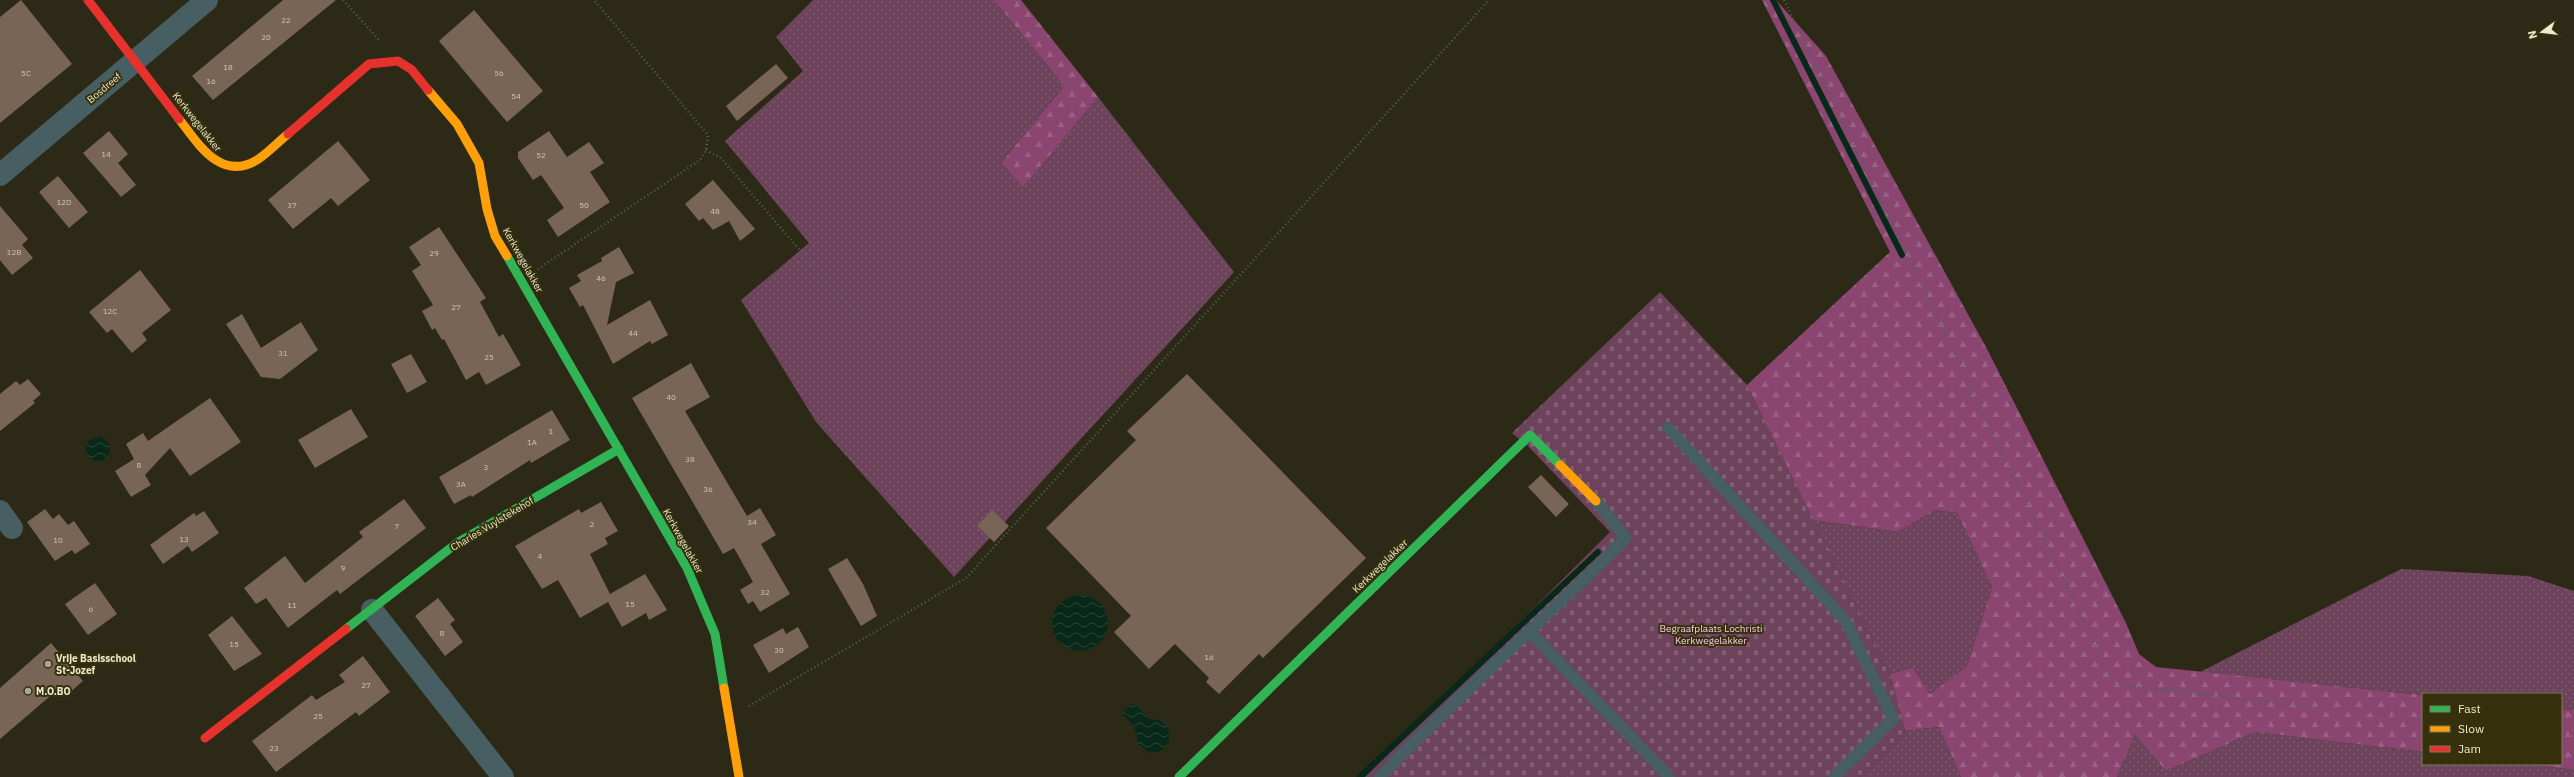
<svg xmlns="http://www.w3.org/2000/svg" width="2574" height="777" viewBox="0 0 2574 777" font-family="'IBM Plex Sans',sans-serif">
<defs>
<pattern id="green-dots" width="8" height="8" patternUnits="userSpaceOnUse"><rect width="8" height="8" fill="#6d425b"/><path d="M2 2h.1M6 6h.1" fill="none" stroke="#825d72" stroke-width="1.8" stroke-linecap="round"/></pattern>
<pattern id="forest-firs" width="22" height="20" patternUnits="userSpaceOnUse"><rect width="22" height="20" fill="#8a4671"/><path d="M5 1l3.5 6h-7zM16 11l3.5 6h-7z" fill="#9b6184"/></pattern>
<pattern id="cemetery-stones" width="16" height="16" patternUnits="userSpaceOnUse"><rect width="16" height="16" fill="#6d425b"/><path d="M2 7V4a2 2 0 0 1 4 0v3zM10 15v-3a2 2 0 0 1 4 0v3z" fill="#825d72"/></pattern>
<pattern id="water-waves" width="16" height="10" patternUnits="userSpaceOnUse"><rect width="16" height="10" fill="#082819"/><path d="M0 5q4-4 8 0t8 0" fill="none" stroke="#2c4739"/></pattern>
</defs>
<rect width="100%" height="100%" fill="#2c2a16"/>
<path fill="url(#green-dots)" d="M 813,0 L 994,0 L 1064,86 L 1001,163 L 1023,186 L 1098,97 L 1234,272 L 954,577 L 816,422 L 741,300 L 809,243 L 725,141 L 803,71 L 776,37 Z
M 1935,510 L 1957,513 L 1992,587 L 1967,666 L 1930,694 L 1913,667 L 1890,674 L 1813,520 L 1898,532 Z
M 2401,569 L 2528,576 L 2574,591 L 2574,710 L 2561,709 L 2561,694 L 2423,695 L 2200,672 Z
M 1939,727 L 1961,777 L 1859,777 L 1905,731 Z
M 2255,732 L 2423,752 L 2423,764 L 2525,764 L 2574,770 L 2574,777 L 2117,777 L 2135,735 L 2166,771 Z"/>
<path fill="url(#forest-firs)" d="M 994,0 L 1021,0 L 1098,97 L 1023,187 L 1001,163 L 1064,86 Z
M 1762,0 L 1776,0 L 1826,56 L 1987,349 L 2126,623 L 2139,654 L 2156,667 L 2423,695 L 2423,752 L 2255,732 L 2166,771 L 2135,735 L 2117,777 L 1961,777 L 1939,727 L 1905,731 L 1890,674 L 1913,667 L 1930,694 L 1967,666 L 1992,587 L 1957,513 L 1935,510 L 1898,532 L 1813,520 L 1747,385 L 1890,252 Z
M 2561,709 L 2574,710 L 2574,770 L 2525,764 L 2561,764 Z"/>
<path fill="url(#cemetery-stones)" d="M 1660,292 L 1747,385 L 1890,674 L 1905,731 L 1859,777 L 1365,777 L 1610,532 L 1528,446 L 1512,433 Z"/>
<path fill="url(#water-waves)" d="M86 449a12 12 0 1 1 24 0a12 12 0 1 1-24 0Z
M1052 623a28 28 0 1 1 56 0a28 28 0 1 1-56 0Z
M 1134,703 L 1149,719 L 1160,720 L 1169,729 L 1169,741 L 1161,751 L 1150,753 L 1139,745 L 1134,727 L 1122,713 Z"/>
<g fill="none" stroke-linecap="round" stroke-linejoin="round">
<path stroke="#082819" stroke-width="6" d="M 1773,0 L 1902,255
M 1360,777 L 1598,552"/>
</g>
<path fill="#786555" d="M 21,0 L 72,64 L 0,123 L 0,17 Z
M 283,0 L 336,0 L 213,100 L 192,76 Z
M 474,10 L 543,91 L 507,122 L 439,41 Z
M 776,64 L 788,78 L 737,121 L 726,106 Z
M 109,131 L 128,154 L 118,163 L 136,185 L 121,197 L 83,153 Z
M 549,131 L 567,157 L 589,142 L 604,163 L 590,172 L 610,202 L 558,237 L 547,220 L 564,208 L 541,175 L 533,180 L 518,158 L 518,152 Z
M 338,141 L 370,180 L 338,206 L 331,198 L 293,229 L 268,200 Z
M 58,176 L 88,212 L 69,228 L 39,192 Z
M 713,180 L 755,229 L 740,241 L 729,221 L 713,230 L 703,218 L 699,221 L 685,204 Z
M 0,206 L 28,239 L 22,245 L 33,258 L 12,275 L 0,260 Z
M 439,227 L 486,298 L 480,302 L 499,337 L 503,334 L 521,365 L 486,385 L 479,372 L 466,380 L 444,339 L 442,340 L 435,328 L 432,330 L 422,311 L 433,305 L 412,271 L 421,265 L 409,247 Z
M 619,247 L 634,273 L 616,282 L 607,325 L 650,300 L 668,335 L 652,344 L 650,341 L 613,364 L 583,305 L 580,307 L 569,288 L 581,281 L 577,275 L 602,261 L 601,258 Z
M 140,270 L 171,310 L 142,333 L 147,340 L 132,353 L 112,329 L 107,333 L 89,312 Z
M 242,314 L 261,348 L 301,322 L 318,350 L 280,379 L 261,377 L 226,324 Z
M 411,354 L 427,382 L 407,393 L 391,364 Z
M 691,363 L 710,397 L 685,411 L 747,516 L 760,508 L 776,535 L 761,544 L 790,594 L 760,612 L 753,601 L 748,604 L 740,590 L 753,582 L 734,548 L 723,554 L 632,398 Z
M 1187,374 L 1366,558 L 1263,658 L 1259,654 L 1219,694 L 1206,682 L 1209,678 L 1175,644 L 1149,669 L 1114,632 L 1131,616 L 1046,528 L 1136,440 L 1127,431 Z
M 28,379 L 41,394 L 33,401 L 35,403 L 0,431 L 0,394 L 16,381 L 20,385 Z
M 210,398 L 241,442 L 190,476 L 170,448 L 145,475 L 151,485 L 131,497 L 115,471 L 134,459 L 126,444 L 143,433 L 148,441 Z
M 351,409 L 368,437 L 315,468 L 298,440 Z
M 552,410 L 570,440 L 531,463 L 530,460 L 472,497 L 471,495 L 454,504 L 439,477 Z
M 1541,475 L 1569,504 L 1556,517 L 1528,487 Z
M 404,499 L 426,528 L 340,594 L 337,590 L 288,628 L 266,598 L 256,604 L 244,588 L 285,556 L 305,583 L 363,537 L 359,532 Z
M 601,502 L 618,531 L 605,538 L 608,544 L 590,554 L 610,594 L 645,574 L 667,610 L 649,620 L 646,613 L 622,627 L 608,602 L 580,618 L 558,580 L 542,589 L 515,546 L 579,509 L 581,513 Z
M 45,509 L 53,519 L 59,514 L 68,525 L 74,521 L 90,544 L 75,554 L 72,550 L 55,561 L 27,522 Z
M 992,510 L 1009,526 L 994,542 L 977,526 Z
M 204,511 L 219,533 L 192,552 L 188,546 L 163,564 L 150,545 L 194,513 L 196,516 Z
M 847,558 L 863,584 L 877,616 L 861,626 L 828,569 Z
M 95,583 L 117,614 L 88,635 L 65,604 Z
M 438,598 L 455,620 L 450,624 L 463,642 L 445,656 L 415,616 Z
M 232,616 L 262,654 L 234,671 L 208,635 Z
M 798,627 L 809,647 L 769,673 L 753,645 L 783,628 L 786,634 Z
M 51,643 L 83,681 L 68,694 L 62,686 L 0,739 L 0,688 Z
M 363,656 L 390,692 L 359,716 L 356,712 L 276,772 L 252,741 L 312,695 L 316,700 L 345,682 L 339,675 Z"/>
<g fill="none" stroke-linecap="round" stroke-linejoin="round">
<path stroke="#53605d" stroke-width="2.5" stroke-dasharray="1 3" stroke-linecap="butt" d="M 343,0 L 379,40
M 1784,0 L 2114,684 L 2423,719
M 706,150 L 721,158 L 882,346
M 538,269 L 700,160 L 706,150 L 708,135 L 594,0
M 1626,561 L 1825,762
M 749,706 L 966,578 L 1489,0
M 1631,715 L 1777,571
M 1453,728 L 1499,777
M 2561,734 L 2574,735
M 1567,777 L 1608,738"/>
<path stroke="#475e62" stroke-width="12" d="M 1668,428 L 1845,620 L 1893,719 L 1834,777
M 1530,632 L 1669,777
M 1380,777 C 1459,694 1545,619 1626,538 L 1596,501"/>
<path stroke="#475e62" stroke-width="22" d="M 0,175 L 207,0
M 0,511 L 12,528
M 372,610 L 503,777"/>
<path stroke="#30b455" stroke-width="9" d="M 507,256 L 687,568 L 715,634 L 724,688
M 346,629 L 457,543 L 619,449
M 1179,777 L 1530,435 L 1560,465"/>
<path stroke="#ff9f0a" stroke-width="9" d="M 428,90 L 457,124 L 479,163 L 487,209 L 495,236 L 507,256
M 179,119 C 198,143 220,182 257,160 C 268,153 278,142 288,134
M 1560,465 L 1596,501
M 724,688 L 739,777"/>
<path stroke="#e5322d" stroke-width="9" d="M 88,0 L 179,119
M 288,134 L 369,64 L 398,61 L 412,70 L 428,90
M 205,738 L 346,629"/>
</g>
<g fill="#a9a78f" stroke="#36310c" stroke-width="1.5">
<circle cx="48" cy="664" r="4"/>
<circle cx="28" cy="691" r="4"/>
</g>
<g text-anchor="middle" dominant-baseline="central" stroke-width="4" stroke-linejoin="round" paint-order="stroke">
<g font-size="8" fill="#d0c9b1">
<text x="286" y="20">22</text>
<text x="266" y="37">20</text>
<text x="228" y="67">18</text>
<text x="26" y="73">5C</text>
<text x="499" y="73">56</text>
<text x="211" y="81">16</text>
<text x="516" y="96">54</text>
<text x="106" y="154">14</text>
<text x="541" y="155">52</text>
<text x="64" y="202">12D</text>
<text x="292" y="205">37</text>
<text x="584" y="205">50</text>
<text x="715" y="211">48</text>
<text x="14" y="252">12B</text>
<text x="434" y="253">29</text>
<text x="601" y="278">46</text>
<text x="456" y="307">27</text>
<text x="110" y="311">12C</text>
<text x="633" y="333">44</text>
<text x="283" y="353">31</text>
<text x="489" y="357">25</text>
<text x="671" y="397">40</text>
<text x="551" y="431">1</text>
<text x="532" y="442">1A</text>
<text x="690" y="459">38</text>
<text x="139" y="465">8</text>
<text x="486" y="467">3</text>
<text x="461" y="484">3A</text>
<text x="708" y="489">36</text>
<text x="752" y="522">34</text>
<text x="592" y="524">2</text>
<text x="397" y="526">7</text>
<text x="184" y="539">13</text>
<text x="58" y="540">10</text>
<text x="540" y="556">4</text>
<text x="343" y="568">9</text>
<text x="765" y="592">32</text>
<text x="630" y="604">15</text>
<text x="292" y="605">11</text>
<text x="91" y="609">6</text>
<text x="442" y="633">8</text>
<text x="234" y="644">15</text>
<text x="779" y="650">30</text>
<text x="1209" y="657">16</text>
<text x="366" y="685">27</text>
<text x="318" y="716">25</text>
<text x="274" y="748">23</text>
</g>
<g font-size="10" fill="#edead0" stroke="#36310c">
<text transform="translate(104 88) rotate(-40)">Bosdreef</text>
<text transform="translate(197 122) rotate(52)">Kerkwegelakker</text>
<text transform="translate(523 260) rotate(61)">Kerkwegelakker</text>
<text transform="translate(492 524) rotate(-31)">Charles Vuylstekehof</text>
<text transform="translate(683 541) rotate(61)">Kerkwegelakker</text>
<text transform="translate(1380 566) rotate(-44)">Kerkwegelakker</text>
</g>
<g font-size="10" fill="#f7cae5" stroke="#36310c">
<text x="1711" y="628">Begraafplaats Lochristi<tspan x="1711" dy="12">Kerkwegelakker</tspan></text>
</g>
<g font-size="10" font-weight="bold" fill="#edead0" stroke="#36310c" text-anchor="start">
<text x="56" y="658">Vrije Basisschool<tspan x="56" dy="12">St-Jozef</tspan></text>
<text x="36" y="691">M.O.BO</text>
</g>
</g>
<rect x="2422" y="693" width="140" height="72" fill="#36310c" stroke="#7f7b5a"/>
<rect x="2430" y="706" width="20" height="6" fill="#30b455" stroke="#7f7b5a"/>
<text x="2458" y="713" font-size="12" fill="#edead0">Fast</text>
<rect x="2430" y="726" width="20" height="6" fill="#ff9f0a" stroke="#7f7b5a"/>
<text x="2458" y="733" font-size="12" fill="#edead0">Slow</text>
<rect x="2430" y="746" width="20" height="6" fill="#e5322d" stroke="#7f7b5a"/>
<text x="2458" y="753" font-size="12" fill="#edead0">Jam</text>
<g transform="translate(2542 32) rotate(255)" stroke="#36310c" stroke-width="3" paint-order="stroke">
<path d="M0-3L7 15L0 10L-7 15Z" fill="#edead0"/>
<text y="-6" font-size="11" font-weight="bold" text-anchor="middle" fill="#edead0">N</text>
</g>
</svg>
